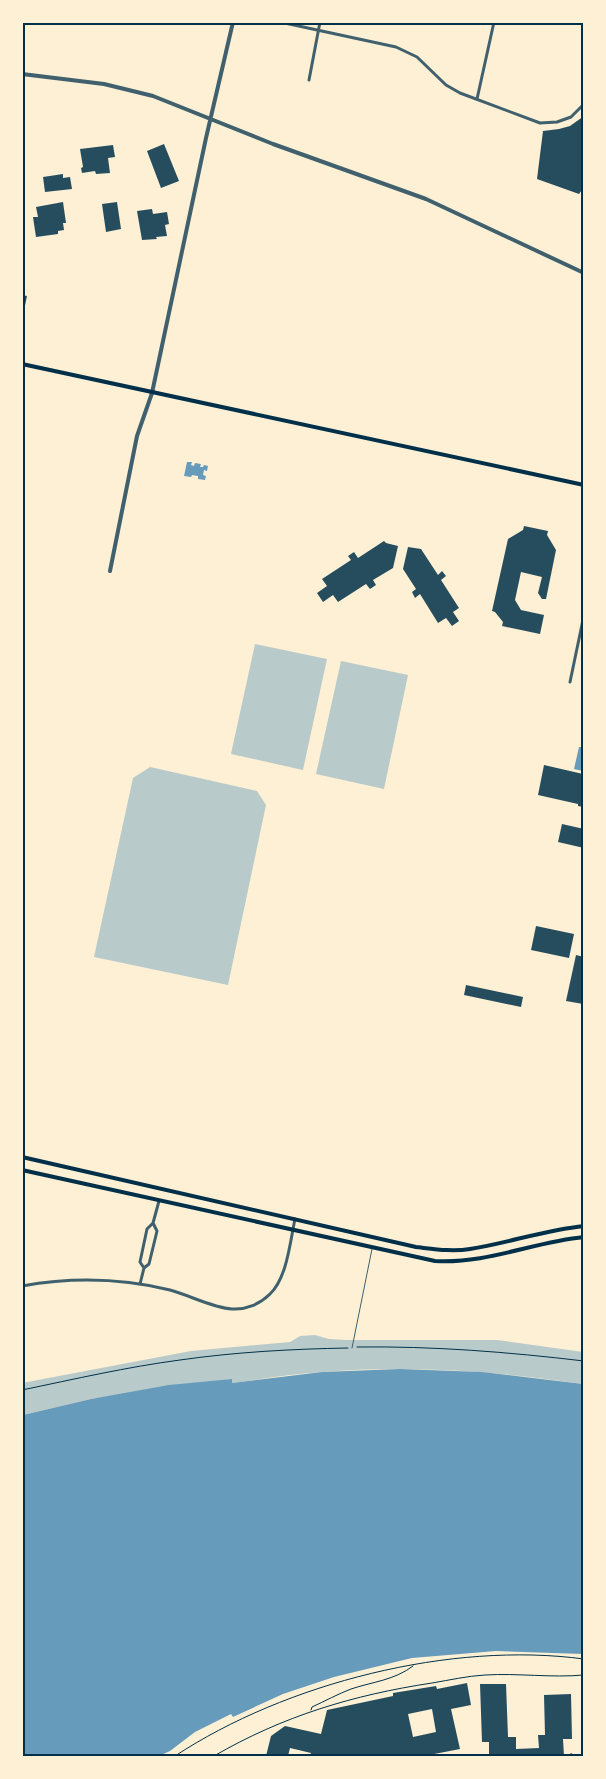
<svg xmlns="http://www.w3.org/2000/svg" width="606" height="1779" viewBox="0 0 606 1779" font-family="Karla,sans-serif">
<rect width="100%" height="100%" fill="#fdf0d5"/>
<path fill="#b9caca" d="M 255,644 L 327,659 L 303,770 L 231,754 Z
M 341,661 L 408,675 L 384,789 L 316,774 Z
M 150,767 L 257,791 L 266,805 L 228,985 L 94,957 L 133,778 Z
M 315,1335 L 329,1339 L 346,1340 L 497,1340 L 583,1352 L 583,1384 C 497,1371 409,1365 322,1372 C 292,1374 262,1379 232,1383 L 232,1379 L 91,1399 L 23,1415 L 22,1383 L 191,1351 L 290,1342 L 300,1336 Z"/>
<path fill="#669bbc" d="M 187,462 L 192,462 L 191,465 L 194,466 L 195,463 L 201,464 L 200,467 L 203,467 L 204,465 L 208,466 L 207,471 L 204,470 L 203,475 L 206,476 L 205,480 L 198,479 L 198,476 L 192,475 L 191,477 L 184,476 Z
M 579,747 L 583,747 L 583,771 L 574,769 Z
M 400,1369 L 482,1372 L 583,1384 L 583,1654 L 496,1651 L 412,1658 L 334,1677 L 283,1694 L 233,1717 L 231,1714 L 195,1732 L 170,1751 L 159,1756 L 23,1756 L 23,1415 L 91,1399 L 169,1385 L 232,1379 L 232,1383 L 322,1372 Z"/>
<path fill="#264d5e" fill-rule="evenodd" d="M 584,116 L 584,187 L 579,194 L 537,179 L 543,131 L 559,129 L 570,126 Z
M 164,144 L 179,181 L 161,188 L 147,151 Z
M 113,145 L 115,157 L 108,158 L 110,173 L 96,174 L 95,171 L 82,173 L 81,168 L 83,167 L 80,149 Z
M 63,174 L 63,178 L 70,177 L 72,189 L 45,192 L 43,177 Z
M 63,202 L 66,223 L 63,223 L 64,230 L 58,231 L 58,234 L 36,237 L 33,217 L 38,217 L 36,207 Z
M 117,202 L 121,229 L 106,232 L 102,204 Z
M 152,209 L 153,214 L 167,212 L 169,224 L 165,225 L 167,236 L 156,237 L 157,239 L 142,240 L 137,211 Z
M 22,295 L 27,296 L 23,315 L 22,315 Z
M 524,526 L 548,531 L 547,535 L 556,550 L 546,599 L 542,599 L 538,593 L 542,577 L 521,572 L 515,600 L 521,610 L 544,615 L 540,634 L 502,626 L 503,622 L 495,612 L 492,611 L 508,539 L 523,530 Z
M 384,541 L 386,543 L 398,546 L 393,568 L 373,580 L 376,585 L 370,589 L 366,584 L 338,602 L 333,595 L 323,602 L 317,593 L 327,586 L 322,579 L 351,560 L 348,556 L 354,552 L 358,558 Z
M 408,547 L 421,549 L 438,575 L 442,571 L 446,576 L 441,580 L 459,608 L 453,612 L 459,621 L 452,626 L 446,618 L 438,623 L 420,594 L 415,598 L 412,592 L 416,589 L 403,569 Z
M 544,765 L 583,774 L 584,807 L 578,806 L 578,804 L 538,795 Z
M 562,824 L 584,829 L 584,848 L 558,842 Z
M 536,926 L 574,934 L 569,958 L 531,950 Z
M 576,955 L 584,957 L 583,1004 L 566,1001 Z
M 466,985 L 523,997 L 521,1007 L 464,995 Z
M 467,1683 L 471,1705 L 451,1709 L 460,1749 L 424,1756 L 310,1756 L 311,1753 L 290,1748 L 288,1756 L 266,1756 L 271,1736 L 285,1726 L 321,1734 L 327,1710 L 393,1696 L 393,1693 L 436,1686 L 437,1689 ZM 432,1709 L 436,1732 L 413,1737 L 408,1714 Z
M 480,1684 L 506,1684 L 508,1737 L 516,1737 L 516,1749 L 539,1748 L 538,1735 L 545,1735 L 544,1695 L 571,1694 L 572,1739 L 563,1739 L 564,1756 L 489,1756 L 489,1742 L 482,1742 Z"/>
<g fill="none" stroke-linecap="round" stroke-linejoin="round">
<path stroke="#003049" stroke-width="1" d="M 357,1347 C 433,1346 508,1352 584,1361
M 22,1390 C 75,1379 127,1367 180,1360 C 236,1352 292,1349 348,1348
M 311,1710 L 312,1707 C 325,1701 338,1694 351,1689 C 372,1682 395,1680 413,1666
M 175,1756 C 286,1683 451,1641 584,1659
M 214,1756 C 283,1716 353,1695 432,1683 C 450,1680 467,1676 485,1675 C 518,1673 551,1678 584,1675"/>
<path stroke="#3f606c" stroke-width="1" d="M 352,1348 L 372,1249"/>
<path stroke="#3f606c" stroke-width="2" d="M 571,1754 L 574,1756"/>
<path stroke="#3f606c" stroke-width="3" d="M 280,22 L 396,47 L 417,57 L 446,85 L 460,93 L 540,123 L 557,122 L 571,117 L 584,104
M 309,80 L 320,22
M 477,99 L 494,22
M 570,682 L 584,615
M 153,1223 L 159,1201
M 140,1284 L 144,1268 L 149,1264 L 157,1231 L 153,1223 L 147,1229 L 140,1262 L 144,1268
M 22,1286 C 72,1277 121,1278 170,1290 C 189,1295 213,1308 232,1309 C 246,1310 260,1304 270,1294 C 287,1278 290,1242 295,1219"/>
<path stroke="#3f606c" stroke-width="4" d="M 22,74 L 104,84 L 153,96 L 273,144 L 426,199 L 584,273
M 110,571 L 137,436 L 152,393 L 206,138 L 233,22"/>
<path stroke="#003049" stroke-width="4" d="M 22,364 L 584,485
M 22,1157 L 416,1247 C 434,1249 452,1252 470,1249 C 508,1243 545,1230 584,1226
M 22,1170 L 435,1261 C 487,1264 533,1242 584,1237"/>
</g>
<rect width="606" height="1779" fill="none" stroke="#fdf0d5" stroke-width="48"/>
<rect x="24" y="24" width="558" height="1731" fill="none" stroke="#003049" stroke-width="2"/>
</svg>
